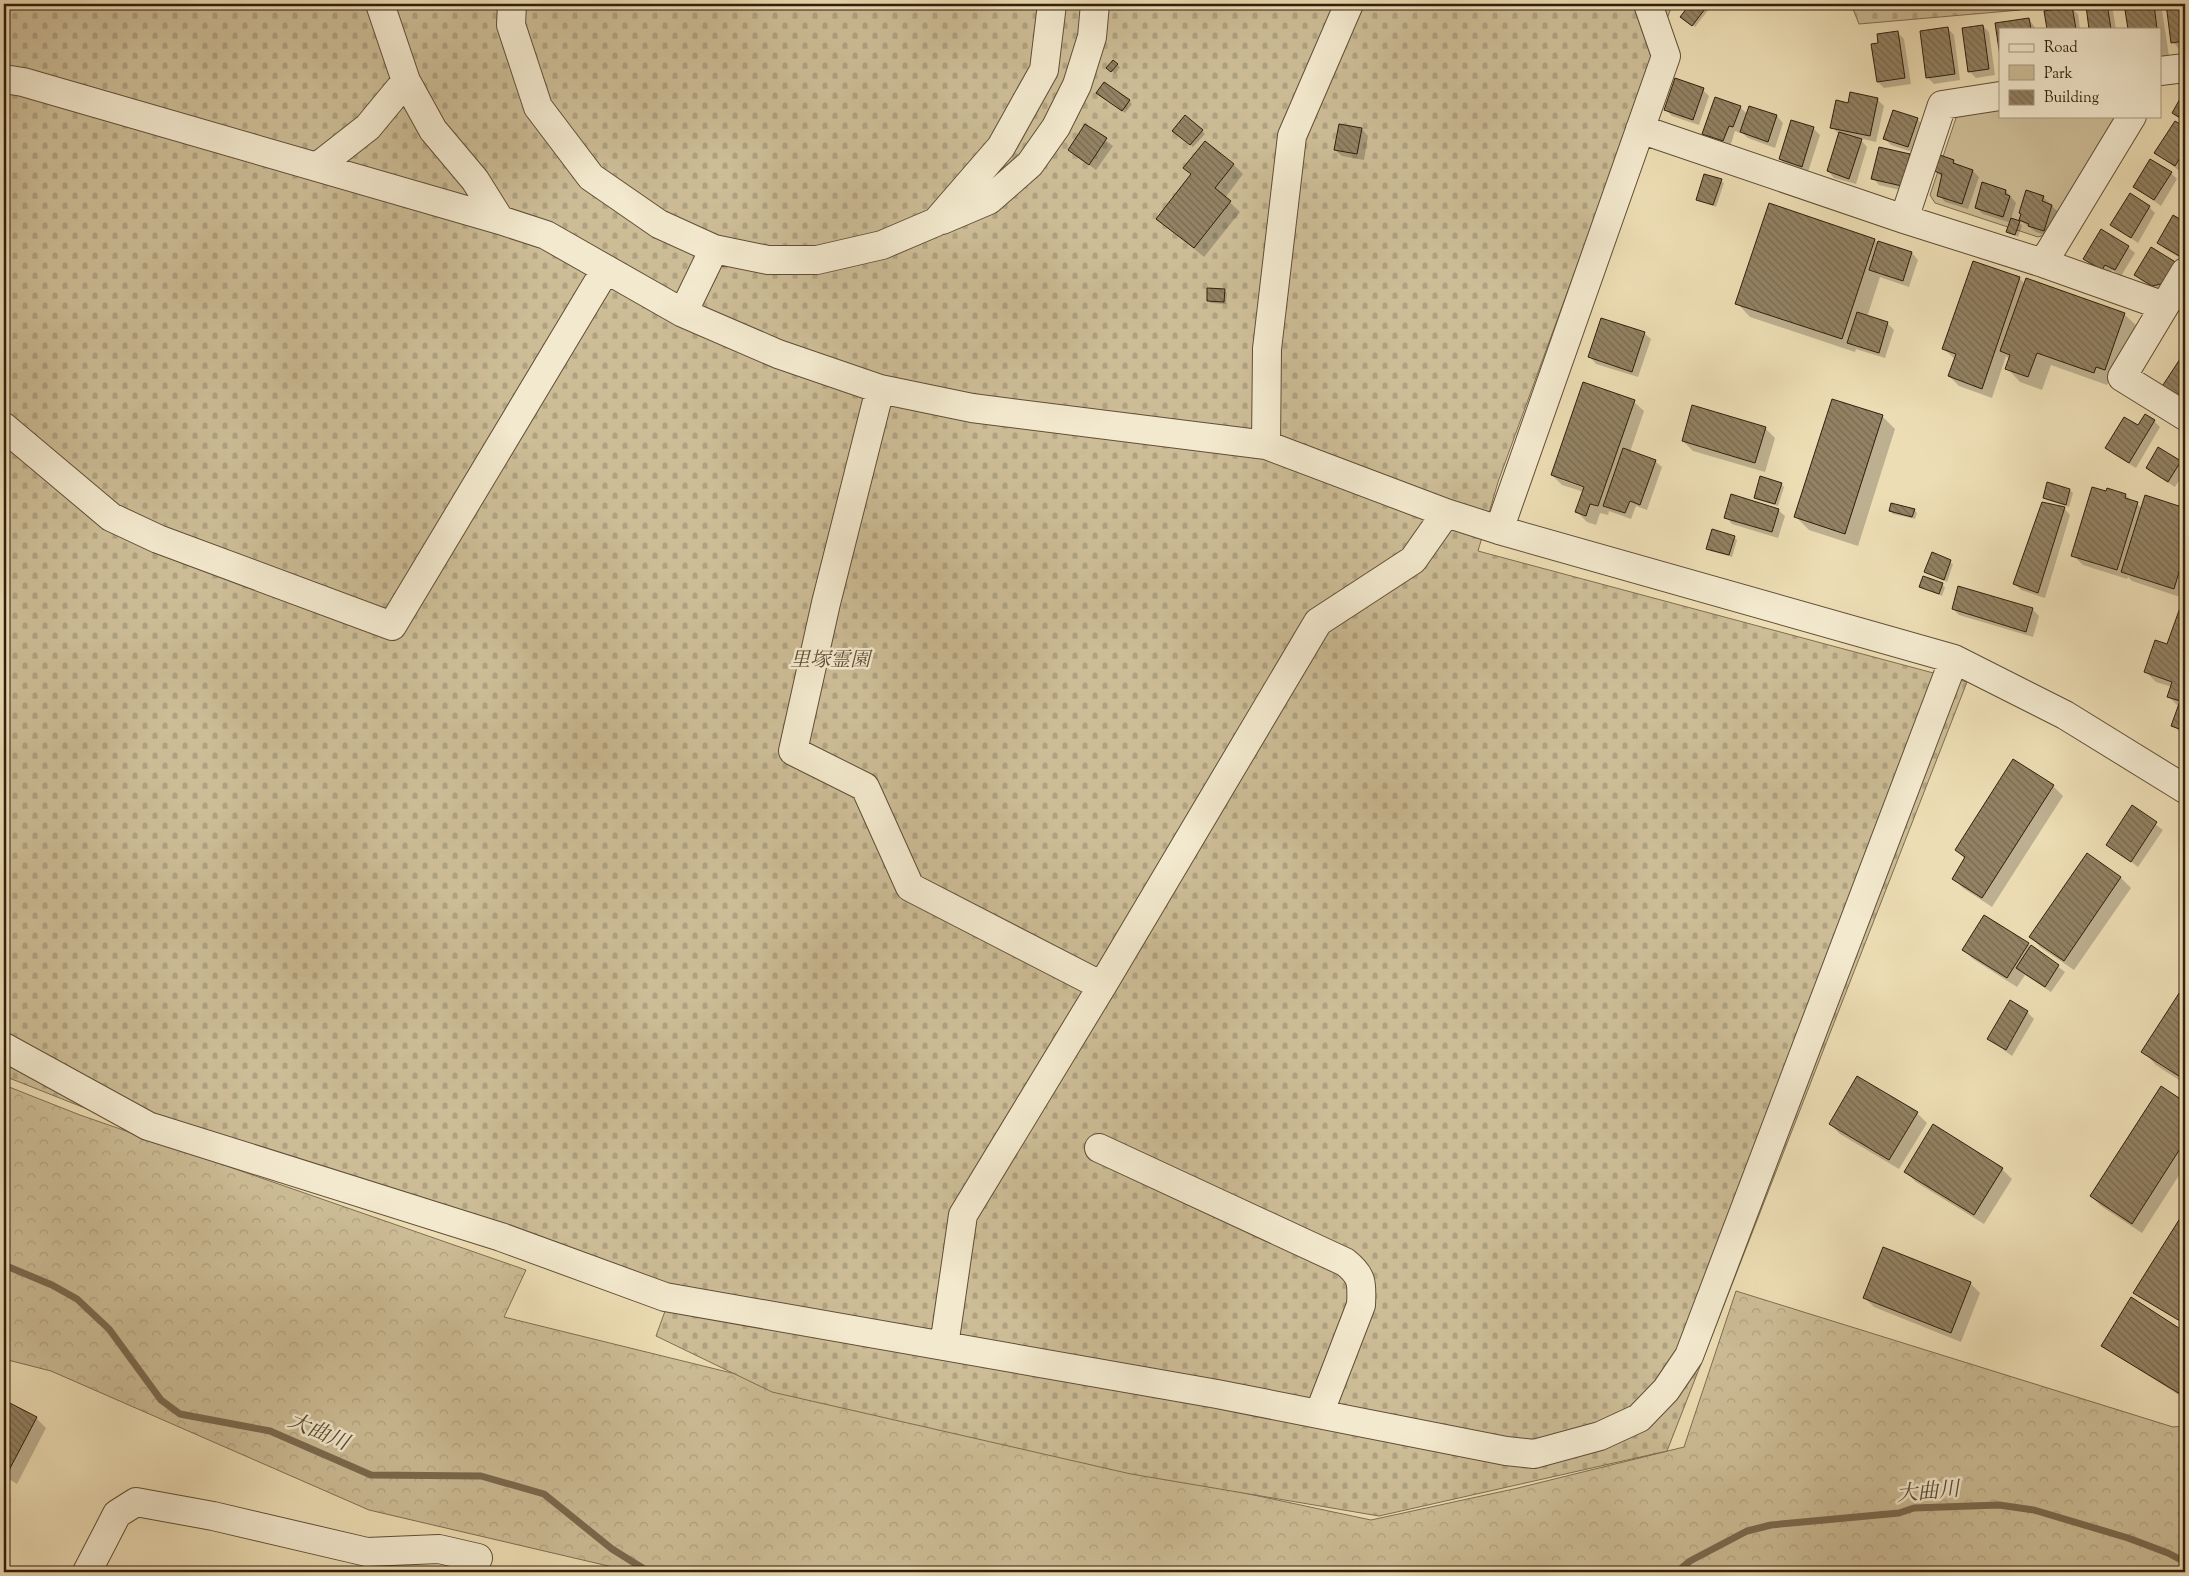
<svg xmlns="http://www.w3.org/2000/svg" width="2189" height="1576" viewBox="0 0 2189 1576" font-family="'Sorts Mill Goudy','Noto Serif JP',serif">
<defs>
<pattern id="forest-crowns" width="20" height="18" patternUnits="userSpaceOnUse" patternTransform="scale(1.25)"><rect width="20" height="18" fill="#cdbd97"/><path d="M2 6a3 3 0 1 1 6 0M12 15a3 3 0 1 1 6 0" fill="none" stroke="#b0a281"/></pattern>
<pattern id="cemetery-stones" width="16" height="16" patternUnits="userSpaceOnUse" patternTransform="scale(1.25)"><rect width="16" height="16" fill="#cdbd97"/><path d="M2 7V4a2 2 0 0 1 4 0v3zM10 15v-3a2 2 0 0 1 4 0v3z" fill="#b0a281"/></pattern>
<pattern id="building-back-hatch" width="6" height="6" patternUnits="userSpaceOnUse" patternTransform="scale(1.25)"><rect width="6" height="6" fill="#938263"/><path d="M-1 5l2 2M0 0l6 6M5-1l2 2" fill="none" stroke="#796a50"/></pattern>
</defs>
<rect width="100%" height="100%" fill="#edddb4"/>
<filter id="stains"><feTurbulence type="fractalNoise" baseFrequency=".004" numOctaves="4"/><feColorMatrix values="0 0 0 0 .2 0 0 0 0 .09 0 0 0 0 .02 0 0 0 .5 -.17"/></filter>
<radialGradient id="worn" r=".72"><stop offset=".6" stop-color="#630" stop-opacity="0"/><stop offset="1" stop-color="#630" stop-opacity=".3"/></radialGradient>
<path fill="url(#forest-crowns)" stroke="#7f6e52" d="M 4,1085 L 80,1115 L 526,1270 L 504,1317 L 1061,1454 L 1371,1520 L 1518,1488 L 1684,1447 L 1736,1291 L 2173,1427 L 2185,1426 L 2185,1572 L 634,1572 L 369,1510 L 51,1371 L 4,1359 Z"/>
<path fill="url(#cemetery-stones)" stroke="#7f6e52" d="M 4,4 L 1676,4 L 1671,8 L 1498,482 L 1478,551 L 1967,682 L 1667,1451 L 1379,1516 L 1131,1474 L 772,1392 L 656,1336 L 669,1300 L 133,1127 L 4,1076 Z
M 1851,4 L 2034,4 L 2020,10 L 1859,24 Z"/>
<path fill="#cdbd97" stroke="#7f6e52" d="M 2000,105 L 2000,116 L 2120,116 L 2050,233 L 2038,237 L 1935,203 L 1930,195 L 1957,115 Z"/>
<path fill="#0003" fill-rule="evenodd" d="M 1691,4 L 1704,4 L 1710,8 L 1695,27 L 1681,16 Z
M 2126,4 L 2161,4 L 2169,56 L 2160,58 L 2160,29 L 2129,29 Z
M 2168,4 L 2185,4 L 2185,48 L 2179,49 L 2173,42 Z
M 2106,5 L 2113,11 L 2116,29 L 2090,29 Z
M 2071,8 L 2078,14 L 2080,29 L 2048,29 Z
M 2029,19 L 2036,29 L 2000,29 L 2000,47 L 1997,24 Z
M 1983,26 L 1989,32 L 1995,75 L 1976,78 L 1969,71 Z
M 1948,29 L 1954,35 L 1960,80 L 1934,84 L 1928,78 Z
M 1897,32 L 1904,39 L 1911,84 L 1884,88 L 1878,82 L 1879,44 Z
M 1117,65 L 1120,67 L 1115,74 L 1111,70 Z
M 1703,90 L 1709,96 L 1699,125 L 1672,116 L 1665,109 Z
M 2185,93 L 2185,123 L 2173,113 Z
M 1100,96 L 1129,101 L 1132,104 L 1125,113 Z
M 1877,99 L 1884,106 L 1876,142 L 1859,138 L 1867,147 L 1856,184 L 1834,178 L 1828,171 L 1839,134 L 1832,127 L 1849,104 Z
M 1740,107 L 1747,114 L 1750,107 L 1777,116 L 1783,123 L 1775,148 L 1748,138 L 1740,131 L 1740,133 L 1735,131 L 1730,147 L 1710,140 L 1704,134 Z
M 1917,119 L 1924,126 L 1915,153 L 1891,145 L 1884,138 Z
M 2175,122 L 2185,129 L 2185,166 L 2181,172 L 2156,153 Z
M 1086,126 L 1113,146 L 1096,170 L 1069,150 Z
M 1813,128 L 1820,135 L 1808,172 L 1786,165 L 1780,159 Z
M 1362,129 L 1368,136 L 1364,160 L 1342,156 L 1335,150 Z
M 1202,131 L 1205,134 L 1193,147 L 1177,134 Z
M 1910,155 L 1916,162 L 1908,192 L 1879,185 L 1873,178 Z
M 1953,161 L 1959,166 L 1973,171 L 1979,177 L 1968,209 L 1945,202 L 1939,195 L 1942,177 L 1936,171 Z
M 1233,164 L 1243,174 L 1225,198 L 1240,212 L 1204,257 L 1158,219 L 1192,175 L 1185,168 Z
M 2171,173 L 2177,179 L 2161,206 L 2135,187 Z
M 1721,181 L 1724,183 L 1716,207 L 1697,199 Z
M 1983,184 L 2006,191 L 2016,203 L 2011,219 L 2022,225 L 2018,237 L 2008,232 L 2011,223 L 1983,214 L 1976,208 Z
M 2043,197 L 2058,212 L 2050,237 L 2036,232 L 2020,220 Z
M 2149,207 L 2155,213 L 2138,243 L 2112,225 Z
M 2173,217 L 2185,224 L 2185,261 L 2165,249 L 2159,243 Z
M 2101,231 L 2128,247 L 2135,253 L 2121,276 L 2112,270 L 2109,276 L 2091,265 L 2084,259 Z
M 1875,240 L 1879,244 L 1912,253 L 1918,260 L 1909,287 L 1880,277 L 1867,317 L 1887,323 L 1894,330 L 1885,358 L 1856,349 L 1855,352 L 1750,317 L 1737,303 Z
M 1973,262 L 2020,279 L 2025,284 L 2124,314 L 2138,327 L 2107,385 L 2051,365 L 2042,390 L 2020,382 L 2007,368 L 2010,360 L 2006,356 L 1992,398 L 1959,386 L 1949,376 L 1955,359 L 1944,349 Z
M 2176,264 L 2160,291 L 2142,281 L 2135,274 Z
M 1224,290 L 1227,293 L 1226,304 L 1211,303 L 1208,300 Z
M 1644,333 L 1651,339 L 1638,377 L 1596,364 L 1590,357 Z
M 2180,360 L 2185,364 L 2185,405 L 2169,394 Z
M 1634,402 L 1644,411 L 1630,452 L 1655,461 L 1662,467 L 1647,510 L 1636,506 L 1631,519 L 1609,511 L 1608,515 L 1600,513 L 1596,525 L 1587,522 L 1577,512 L 1584,492 L 1562,485 L 1552,475 ZM 1562,478 L 1591,488 L 1590,490 L 1562,480 Z
M 1882,416 L 1895,429 L 1858,546 L 1809,530 L 1796,517 Z
M 2154,421 L 2160,427 L 2136,468 L 2113,454 L 2107,448 L 2138,427 Z
M 1765,428 L 1775,438 L 1765,472 L 1693,451 L 1683,441 Z
M 2180,462 L 2185,467 L 2185,471 L 2175,487 L 2154,474 L 2147,468 Z
M 1781,484 L 1784,487 L 1778,506 L 1758,500 L 1755,497 Z
M 2070,490 L 2073,493 L 2069,507 L 2047,500 L 2044,497 Z
M 2107,493 L 2125,495 L 2142,508 L 2146,496 L 2185,509 L 2185,592 L 2183,598 L 2132,581 L 2128,577 L 2127,579 L 2083,565 L 2073,555 Z
M 2064,508 L 2070,515 L 2045,598 L 2021,590 L 2015,584 Z
M 1778,510 L 1785,516 L 1778,538 L 1732,524 L 1726,517 Z
M 1914,510 L 1917,513 L 1915,519 L 1893,514 L 1890,511 Z
M 1734,537 L 1737,540 L 1732,557 L 1711,551 L 1708,548 Z
M 1933,554 L 1953,564 L 1947,582 L 1926,572 Z
M 1942,585 L 1945,587 L 1942,596 L 1921,587 Z
M 1959,587 L 2033,610 L 2039,616 L 2033,637 L 1959,615 L 1953,609 Z
M 2182,606 L 2185,607 L 2185,736 L 2172,725 L 2179,707 L 2168,696 L 2172,687 L 2156,682 L 2146,672 L 2168,646 Z
M 2053,786 L 2063,796 L 1992,907 L 1963,888 L 1953,878 L 1965,859 L 1956,850 Z
M 2132,807 L 2163,830 L 2138,867 L 2108,844 Z
M 2087,855 L 2121,878 L 2131,888 L 2074,970 L 2040,947 L 2031,937 Z
M 2028,944 L 2065,972 L 2051,992 L 2025,975 L 2017,987 L 1973,959 L 1963,949 Z
M 2185,986 L 2185,1084 L 2156,1065 L 2143,1051 Z
M 2010,1002 L 2027,1012 L 2034,1019 L 2012,1056 L 1989,1039 Z
M 2161,1088 L 2185,1103 L 2185,1166 L 2142,1233 L 2101,1206 L 2091,1196 Z
M 1917,1113 L 1927,1123 L 1899,1169 L 1840,1134 L 1830,1124 Z
M 2002,1169 L 2012,1179 L 1984,1224 L 1916,1182 L 1906,1172 Z
M 2185,1214 L 2185,1324 L 2138,1296 Z
M 1970,1283 L 1980,1293 L 1961,1342 L 1874,1307 L 1864,1297 Z
M 2131,1299 L 2185,1333 L 2185,1399 L 2102,1346 Z
M 5,1402 L 36,1418 L 46,1428 L 17,1484 L 4,1476 Z
M 4,1493 L 11,1500 L 4,1514 Z"/>
<g fill="none" stroke-linecap="round" stroke-linejoin="round">
<path stroke="#7b6a4f" stroke-width="7" d="M 4,1265 L 52,1285 L 77,1299 L 109,1329 L 161,1400 L 180,1414 L 270,1431 L 371,1475 L 481,1476 L 544,1494 L 612,1549 L 649,1572
M 1677,1572 L 1690,1561 L 1747,1531 L 1771,1525 L 1899,1513 L 1914,1508 L 1999,1505 L 2034,1510 L 2128,1538 L 2168,1553 L 2185,1562"/>
</g>
<path fill="url(#building-back-hatch)" stroke="#311f0c" d="M 1690,4 L 1708,5 L 1692,26 L 1680,17 Z
M 2107,4 L 2111,29 L 2089,29 L 2086,6 Z
M 2124,4 L 2154,4 L 2157,29 L 2128,29 Z
M 2166,4 L 2185,4 L 2185,41 L 2171,43 Z
M 2072,6 L 2076,29 L 2047,29 L 2044,11 Z
M 2029,18 L 2031,29 L 2000,29 L 2000,56 L 1995,23 Z
M 1983,25 L 1989,69 L 1968,72 L 1962,28 Z
M 1948,27 L 1955,74 L 1926,78 L 1920,31 Z
M 1898,31 L 1905,78 L 1877,82 L 1871,44 L 1878,43 L 1877,34 Z
M 1113,60 L 1118,64 L 1111,72 L 1106,68 Z
M 1675,78 L 1704,88 L 1693,120 L 1664,110 Z
M 1104,82 L 1130,100 L 1122,111 L 1096,93 Z
M 2185,90 L 2185,121 L 2172,113 Z
M 1850,92 L 1878,98 L 1870,136 L 1830,128 L 1836,100 L 1848,103 Z
M 1715,97 L 1741,106 L 1733,127 L 1729,126 L 1723,141 L 1702,134 Z
M 1749,106 L 1777,115 L 1768,142 L 1740,132 Z
M 1893,110 L 1918,118 L 1908,147 L 1883,139 Z
M 1185,115 L 1203,130 L 1190,145 L 1172,131 Z
M 1791,120 L 1814,127 L 1802,167 L 1779,159 Z
M 2175,121 L 2185,127 L 2185,150 L 2175,166 L 2154,153 Z
M 1085,124 L 1107,138 L 1089,165 L 1068,150 Z
M 1339,124 L 1362,128 L 1357,154 L 1334,150 Z
M 1839,132 L 1862,139 L 1849,179 L 1827,171 Z
M 1205,141 L 1234,164 L 1215,188 L 1231,201 L 1194,248 L 1156,219 L 1191,174 L 1183,168 Z
M 1879,147 L 1910,154 L 1902,186 L 1871,179 Z
M 1940,155 L 1954,160 L 1953,163 L 1973,170 L 1962,204 L 1937,196 L 1942,174 L 1934,171 Z
M 2150,159 L 2172,172 L 2154,200 L 2133,187 Z
M 1704,174 L 1722,179 L 1713,205 L 1696,200 Z
M 1982,182 L 2006,190 L 2005,194 L 2010,196 L 2003,217 L 1975,208 Z
M 2026,190 L 2044,196 L 2042,201 L 2052,205 L 2044,231 L 2028,226 L 2029,224 L 2019,220 L 2021,214 L 2019,213 Z
M 2130,193 L 2150,206 L 2131,238 L 2110,225 Z
M 2185,197 L 2185,211 L 2179,207 Z
M 1769,203 L 1875,239 L 1842,339 L 1735,304 Z
M 2173,215 L 2185,222 L 2185,250 L 2181,257 L 2157,243 Z
M 2011,218 L 2020,221 L 2015,235 L 2006,232 Z
M 2101,229 L 2129,246 L 2115,270 L 2105,265 L 2102,270 L 2083,259 Z
M 1878,241 L 1912,252 L 1903,281 L 1869,270 Z
M 2151,247 L 2177,263 L 2165,283 L 2152,286 L 2134,275 Z
M 1973,261 L 2020,277 L 1982,389 L 1948,376 L 1956,354 L 1942,349 Z
M 2026,278 L 2125,313 L 2105,370 L 2096,367 L 2094,373 L 2037,353 L 2028,377 L 2005,369 L 2010,355 L 2000,351 Z
M 1207,288 L 1225,289 L 1224,302 L 1207,301 Z
M 1857,312 L 1888,322 L 1879,353 L 1847,343 Z
M 1601,318 L 1645,332 L 1632,372 L 1588,357 Z
M 2180,359 L 2185,362 L 2185,389 L 2179,400 L 2161,388 Z
M 1583,382 L 1635,400 L 1598,506 L 1590,504 L 1586,516 L 1575,512 L 1584,487 L 1551,475 Z
M 1832,399 L 1883,415 L 1845,534 L 1794,517 Z
M 1692,405 L 1766,427 L 1755,463 L 1682,441 Z
M 2145,414 L 2155,420 L 2129,463 L 2105,448 L 2124,417 L 2138,425 Z
M 2158,447 L 2181,461 L 2168,482 L 2146,468 Z
M 1623,448 L 1656,460 L 1640,505 L 1630,501 L 1625,513 L 1603,506 Z
M 1760,476 L 1782,483 L 1775,504 L 1754,498 Z
M 2047,482 L 2070,489 L 2066,505 L 2043,498 Z
M 2092,487 L 2106,491 L 2107,488 L 2126,494 L 2125,498 L 2138,502 L 2117,570 L 2071,556 Z
M 1731,494 L 1779,509 L 1772,532 L 1724,518 Z
M 2145,495 L 2185,508 L 2185,552 L 2174,589 L 2121,572 Z
M 2042,502 L 2065,507 L 2038,593 L 2013,584 Z
M 1891,503 L 1915,509 L 1912,517 L 1889,511 Z
M 1712,529 L 1735,536 L 1729,555 L 1706,549 Z
M 1932,552 L 1951,560 L 1944,580 L 1924,572 Z
M 1923,576 L 1943,583 L 1939,594 L 1919,587 Z
M 1958,586 L 2033,608 L 2026,632 L 1952,609 Z
M 2181,605 L 2185,606 L 2185,731 L 2171,726 L 2180,701 L 2167,697 L 2172,682 L 2144,672 L 2155,640 L 2167,644 Z
M 2013,759 L 2054,785 L 1982,898 L 1952,879 L 1965,857 L 1955,850 Z
M 2132,805 L 2157,822 L 2131,862 L 2106,845 Z
M 2087,853 L 2121,877 L 2064,961 L 2029,937 Z
M 1984,915 L 2029,943 L 2007,978 L 1962,950 Z
M 2031,945 L 2059,965 L 2045,987 L 2016,968 Z
M 2185,984 L 2185,1080 L 2141,1052 Z
M 2010,1000 L 2028,1011 L 2006,1050 L 1987,1039 Z
M 1857,1076 L 1918,1112 L 1889,1160 L 1829,1124 Z
M 2161,1086 L 2185,1102 L 2185,1141 L 2132,1224 L 2090,1196 Z
M 1933,1124 L 2003,1168 L 1974,1215 L 1904,1172 Z
M 2184,1212 L 2185,1213 L 2185,1324 L 2133,1293 Z
M 1883,1247 L 1971,1282 L 1951,1333 L 1863,1298 Z
M 2131,1297 L 2185,1332 L 2185,1397 L 2101,1346 Z
M 4,1400 L 37,1417 L 7,1474 L 4,1473 Z"/>
<g fill="none" stroke-linecap="round" stroke-linejoin="round">
<defs>
<path id="minor" d="M 380,4 L 406,81 L 433,130 L 475,180 L 500,220
M 512,4 L 511,25 L 538,107 L 591,177 L 659,224 L 714,249 L 768,260 L 817,260 L 882,245 L 936,222 L 1001,147 L 1044,70 L 1052,4
M 2160,71 L 2185,68
M 4,79 L 23,82 L 500,220 L 546,235 L 683,313 L 778,354 L 880,389 L 972,408 L 1266,445 L 1446,513 L 1499,530 L 1954,659 L 2065,715 L 2185,789
M 1640,129 L 1904,219 L 2043,263 L 2164,306
M 317,167 L 368,127 L 406,81
M 1904,219 L 1942,105 L 2000,96
M 942,220 L 989,200 L 1030,164 L 1056,127 L 1077,85 L 1092,37 L 1095,4
M 2043,263 L 2132,116
M 2185,272 L 2122,377 L 2185,416
M 683,313 L 714,249
M 880,389 L 826,603 L 793,751 L 865,787 L 910,887 L 1102,986 L 1318,622 L 1413,560 L 1446,513
M 4,427 L 111,517 L 158,539 L 392,626 L 606,269
M 1266,445 L 1267,349 L 1292,136 L 1349,4
M 1499,530 L 1666,56 L 1648,4
M 4,1047 L 148,1126 L 501,1237 L 665,1297 L 1217,1394 L 1506,1451 L 1534,1454 L 1600,1436 L 1639,1418 L 1666,1390 L 1689,1356 L 1954,659
M 1099,1148 L 1345,1262 C 1363,1276 1362,1284 1361,1305 L 1319,1414
M 944,1346 L 963,1215 L 1102,986
M 87,1572 L 117,1514 L 136,1502 L 213,1516 L 367,1552 L 439,1549 L 478,1558"/>
</defs>
<use href="#minor" stroke="#604e36" stroke-width="30"/>
<use href="#minor" stroke="#f3e9ce" stroke-width="28"/>
</g>
<g text-anchor="middle" dominant-baseline="central" stroke-width="5" stroke-linejoin="round" paint-order="stroke">
<g font-size="20" font-style="italic" fill="#604e36" stroke="#f3e9ce">
<text x="830" y="661">里塚霊園</text>
</g>
<g font-size="21" font-style="italic" fill="#5c4b33" stroke="#f3e9ce">
<text transform="translate(318 1433) rotate(23)">大曲川</text>
<text transform="translate(1928 1493) rotate(-5)">大曲川</text>
</g>
</g>
<rect width="2189" height="1576" fill="none" stroke="#edddb4" stroke-width="20"/>
<rect x="5" y="5" width="2179" height="1566" fill="none" stroke="#311f0c" stroke-width="2.5"/>
<rect x="10" y="10" width="2169" height="1556" fill="none" stroke="#311f0c"/>
<rect x="1999" y="28" width="162" height="90" fill="#f3e9ce" stroke="#a59880"/>
<rect x="2009" y="44" width="25" height="8" fill="#f3e9ce" stroke="#a59880"/>
<text x="2044" y="52" font-size="15" fill="#311f0c">Road</text>
<rect x="2009" y="65" width="25" height="15" fill="#cdbd97" stroke="#a59880"/>
<text x="2044" y="78" font-size="15" fill="#311f0c">Park</text>
<rect x="2009" y="90" width="25" height="15" fill="url(#building-back-hatch)" stroke="#a59880"/>
<text x="2044" y="102" font-size="15" fill="#311f0c">Building</text>
<rect width="100%" height="100%" filter="url(#stains)"/>
<rect width="100%" height="100%" fill="url(#worn)"/>
</svg>
